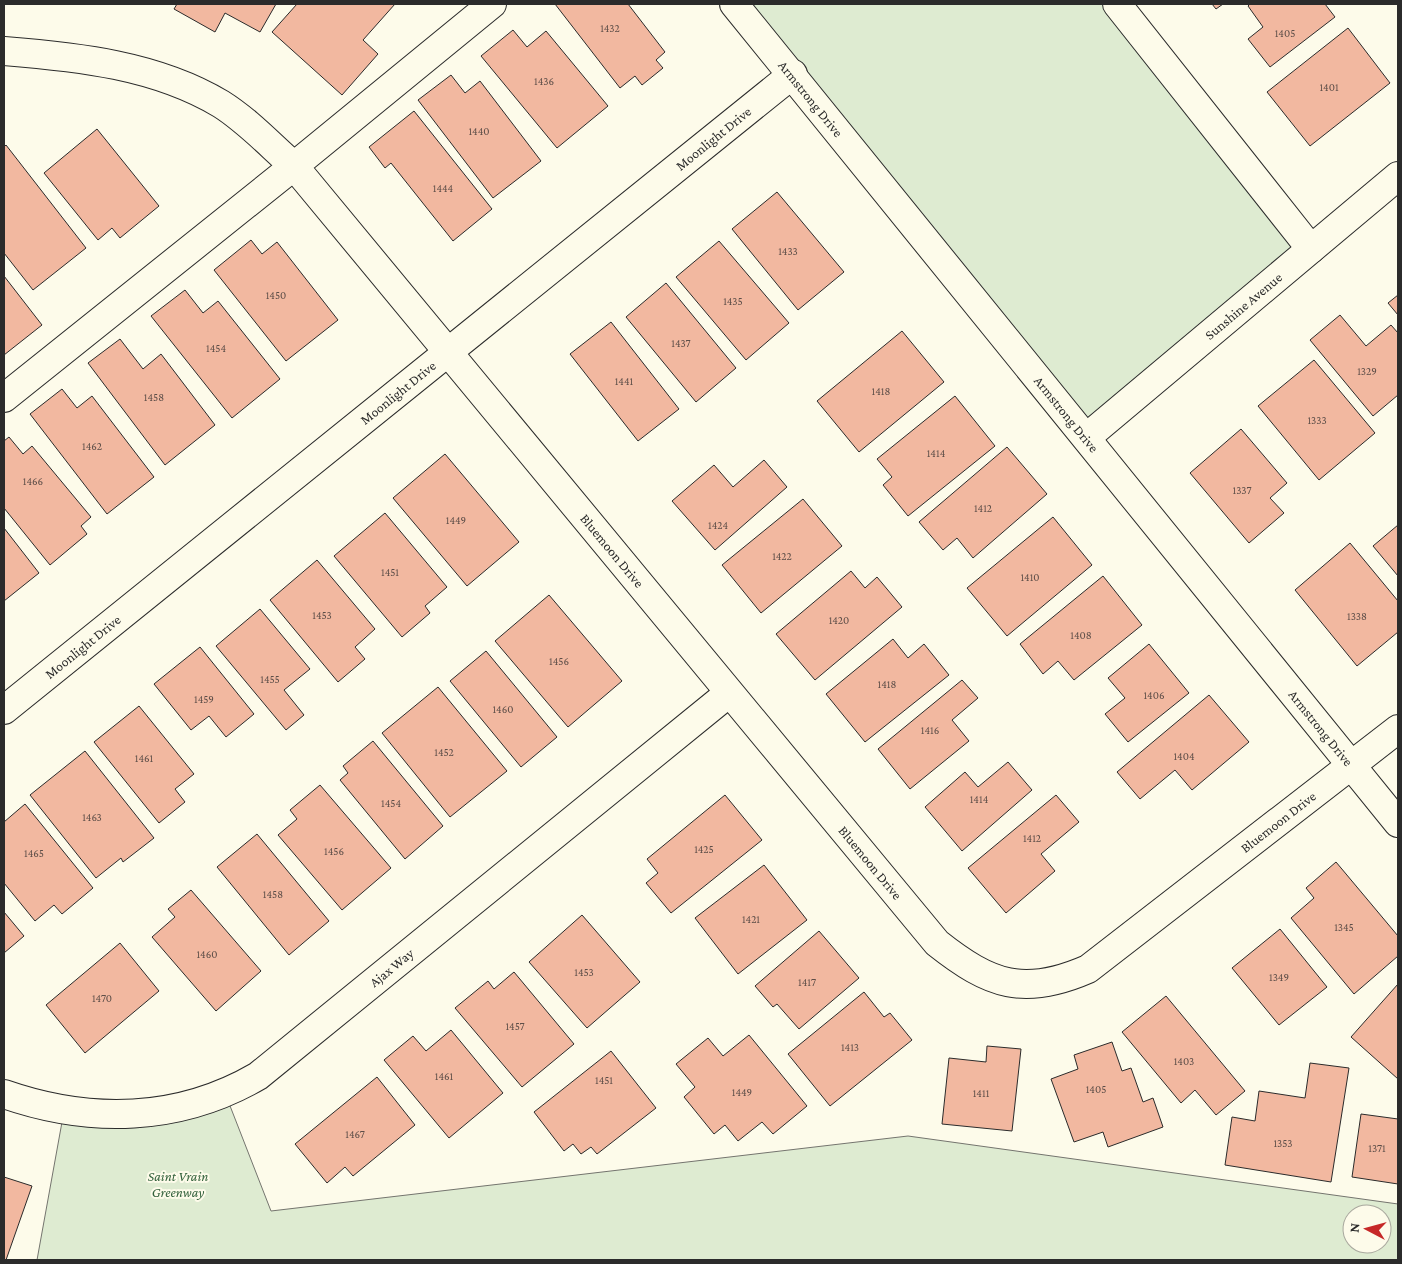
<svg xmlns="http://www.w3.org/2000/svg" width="1402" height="1264" viewBox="0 0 1402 1264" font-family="'Crimson Pro',serif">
<rect width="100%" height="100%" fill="#fdfbea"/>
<path fill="#deebd1" stroke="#74746e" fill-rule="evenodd" d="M 734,4 L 1117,4 L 1311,249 L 1087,437 Z
M 225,1093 L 271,1211 L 908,1136 L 1398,1204 L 1398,1260 L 37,1260 L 64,1111 ZM 1352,1214 L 1382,1214 L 1382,1244 L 1352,1244 Z"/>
<path fill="#f2b8a0" stroke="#2b2b2b" d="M 177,4 L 276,4 L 260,32 L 225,13 L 215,32 L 174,9 Z
M 297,4 L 395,4 L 363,40 L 378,54 L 342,95 L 272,32 Z
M 555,4 L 628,4 L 665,52 L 656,60 L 663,68 L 642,85 L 635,76 L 620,88 Z
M 1212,4 L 1223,4 L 1216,9 Z
M 1250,4 L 1325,4 L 1335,17 L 1270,67 L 1248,39 L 1263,27 L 1248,6 Z
M 1348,28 L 1390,83 L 1310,146 L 1267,92 Z
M 513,30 L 527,47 L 546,31 L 608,106 L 557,148 L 481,56 Z
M 451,75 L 465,93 L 480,81 L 541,161 L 493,198 L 418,100 Z
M 414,111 L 492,209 L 453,241 L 391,163 L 385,168 L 369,147 Z
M 97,129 L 159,206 L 120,238 L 112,228 L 98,240 L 44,173 Z
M 6,145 L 86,248 L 33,290 L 4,253 L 4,147 Z
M 777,192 L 844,272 L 798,310 L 732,229 Z
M 251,240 L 262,254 L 277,242 L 338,320 L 286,361 L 214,270 Z
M 719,241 L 789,323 L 746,360 L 676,277 Z
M 4,276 L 42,325 L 4,355 Z
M 666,283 L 736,368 L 696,402 L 626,317 Z
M 185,290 L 203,313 L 218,301 L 280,379 L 232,418 L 151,316 Z
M 1398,295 L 1398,315 L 1388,303 Z
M 1340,315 L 1366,346 L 1391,325 L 1398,333 L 1398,395 L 1373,416 L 1310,340 Z
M 611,322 L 679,409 L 638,441 L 570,354 Z
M 902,331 L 944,382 L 859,452 L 817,401 Z
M 120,339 L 143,369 L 161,354 L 215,425 L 165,465 L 88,363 Z
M 1314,360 L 1375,433 L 1319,480 L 1258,406 Z
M 62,389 L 77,408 L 92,396 L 154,477 L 107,514 L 30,414 Z
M 955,396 L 995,446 L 908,516 L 883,485 L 892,477 L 877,459 Z
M 1241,429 L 1287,483 L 1270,498 L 1284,513 L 1249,543 L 1190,473 Z
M 9,437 L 23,454 L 32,446 L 91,517 L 81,526 L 87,534 L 50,565 L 4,508 L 4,441 Z
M 1007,447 L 1047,494 L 973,558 L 957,538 L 943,550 L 919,522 Z
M 445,454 L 519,542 L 467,586 L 393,498 Z
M 764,460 L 787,487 L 715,550 L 672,501 L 714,465 L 733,487 Z
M 803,499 L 842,546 L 761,613 L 722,565 Z
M 385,513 L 447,587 L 425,606 L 430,613 L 402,637 L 334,556 Z
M 1053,517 L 1092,565 L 1007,636 L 967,588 Z
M 1398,525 L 1398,576 L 1373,546 Z
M 4,528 L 39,573 L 4,601 Z
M 1350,543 L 1398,601 L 1398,632 L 1357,666 L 1295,590 Z
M 317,560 L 375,629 L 355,647 L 365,659 L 338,682 L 270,600 Z
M 851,571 L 865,588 L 877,577 L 902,607 L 815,680 L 776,634 Z
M 1103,576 L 1142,625 L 1074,680 L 1058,661 L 1043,674 L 1020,644 Z
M 549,595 L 622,681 L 568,727 L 495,641 Z
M 260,609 L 310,669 L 284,690 L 304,715 L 286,730 L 216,646 Z
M 893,639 L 908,658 L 924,644 L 949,675 L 865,742 L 826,694 Z
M 1149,644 L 1189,693 L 1128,742 L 1105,714 L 1125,698 L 1108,678 Z
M 200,647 L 254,714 L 226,737 L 209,716 L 191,730 L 154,684 Z
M 486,651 L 557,737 L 521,767 L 450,681 Z
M 962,680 L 978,698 L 952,720 L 969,741 L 910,789 L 878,749 Z
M 438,687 L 507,771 L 450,817 L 382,733 Z
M 1209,695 L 1249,742 L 1192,790 L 1175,770 L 1140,799 L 1117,772 Z
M 139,706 L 194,774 L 175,789 L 185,802 L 159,823 L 94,742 Z
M 373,741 L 443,826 L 405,859 L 340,780 L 348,773 L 343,766 Z
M 85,751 L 154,838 L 123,862 L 121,858 L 96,878 L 30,795 Z
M 1008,762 L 1032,790 L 962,851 L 925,807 L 965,772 L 978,787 Z
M 320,785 L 391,868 L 342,910 L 278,835 L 297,819 L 290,810 Z
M 725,795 L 762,840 L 671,913 L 646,883 L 658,873 L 647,859 Z
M 1056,795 L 1079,822 L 1041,854 L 1055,871 L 1006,913 L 968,868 Z
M 25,804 L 93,888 L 62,914 L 54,905 L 35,921 L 4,883 L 4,822 Z
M 257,834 L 329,921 L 289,955 L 217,867 Z
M 1336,862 L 1398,936 L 1398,956 L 1354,994 L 1291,918 L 1314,898 L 1306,888 Z
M 764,865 L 807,920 L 738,974 L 695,918 Z
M 191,890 L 261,971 L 216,1011 L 152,937 L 175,917 L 168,909 Z
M 4,912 L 24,936 L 4,953 Z
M 582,915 L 640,982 L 587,1028 L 529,962 Z
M 1280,929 L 1327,987 L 1279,1025 L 1232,968 Z
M 819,931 L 859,978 L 799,1029 L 777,1004 L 773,1007 L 755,986 Z
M 120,943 L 159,991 L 85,1053 L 46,1005 Z
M 514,972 L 574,1044 L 522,1087 L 455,1008 L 488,981 L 494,989 Z
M 1398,984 L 1398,1079 L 1351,1037 Z
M 864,992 L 884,1017 L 890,1013 L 912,1040 L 830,1106 L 788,1054 Z
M 1166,996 L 1245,1091 L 1216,1115 L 1195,1090 L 1181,1103 L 1122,1032 Z
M 451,1030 L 503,1093 L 449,1138 L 384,1060 L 413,1036 L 426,1051 Z
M 749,1035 L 807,1106 L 773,1134 L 762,1122 L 738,1141 L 725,1125 L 714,1134 L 684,1097 L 695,1087 L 676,1064 L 708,1038 L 723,1056 Z
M 1112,1042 L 1122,1071 L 1131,1068 L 1143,1102 L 1153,1098 L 1163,1127 L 1108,1147 L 1103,1132 L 1074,1142 L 1051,1079 L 1078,1069 L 1074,1055 Z
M 987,1046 L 1021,1049 L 1012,1131 L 942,1124 L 949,1058 L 986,1062 Z
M 611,1051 L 656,1108 L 597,1154 L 591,1147 L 581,1154 L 573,1144 L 564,1151 L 534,1112 Z
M 1310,1063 L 1349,1068 L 1331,1182 L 1225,1165 L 1232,1117 L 1255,1121 L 1259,1091 L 1305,1098 Z
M 377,1077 L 415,1125 L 353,1176 L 345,1167 L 327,1183 L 295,1144 Z
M 1361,1114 L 1398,1119 L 1398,1184 L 1352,1177 Z
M 4,1177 L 32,1186 L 6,1260 L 4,1260 Z"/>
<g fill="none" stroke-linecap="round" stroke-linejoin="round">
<defs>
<g id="minor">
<path id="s1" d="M 492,4 L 294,166 L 937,943 C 990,985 1024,997 1088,969 L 1398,729"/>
<path id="s2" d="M 734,4 L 1398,823"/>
<path d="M 1117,4 L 1311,249"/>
<path d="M 4,51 C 78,57 156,65 221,104 C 248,121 270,145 294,166 L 4,398"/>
<path id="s3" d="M 1087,437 L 1398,176"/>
<path id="s4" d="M 4,710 L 793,74"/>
<path id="s5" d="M 4,1094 C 90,1124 179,1122 258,1076 L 729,693"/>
</g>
</defs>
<use href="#minor" stroke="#2b2b2b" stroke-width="30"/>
<use href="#minor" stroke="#fdfbea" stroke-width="28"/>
</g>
<g text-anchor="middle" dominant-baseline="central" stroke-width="4" stroke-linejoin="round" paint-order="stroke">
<g font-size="11" fill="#5d4e48">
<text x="610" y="28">1432</text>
<text x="1285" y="33">1405</text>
<text x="544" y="81">1436</text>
<text x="1329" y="87">1401</text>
<text x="479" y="131">1440</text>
<text x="443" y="188">1444</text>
<text x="788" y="251">1433</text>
<text x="276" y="295">1450</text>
<text x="733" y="301">1435</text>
<text x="681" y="343">1437</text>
<text x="216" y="348">1454</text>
<text x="1367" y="371">1329</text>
<text x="624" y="381">1441</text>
<text x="881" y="391">1418</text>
<text x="154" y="397">1458</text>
<text x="1317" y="420">1333</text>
<text x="92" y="446">1462</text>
<text x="936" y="453">1414</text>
<text x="33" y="481">1466</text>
<text x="1242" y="490">1337</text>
<text x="983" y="508">1412</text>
<text x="456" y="520">1449</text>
<text x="718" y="525">1424</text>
<text x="782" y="556">1422</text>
<text x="390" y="572">1451</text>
<text x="1030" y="577">1410</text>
<text x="322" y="615">1453</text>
<text x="1357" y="616">1338</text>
<text x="839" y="620">1420</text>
<text x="1081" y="635">1408</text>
<text x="559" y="661">1456</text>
<text x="270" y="679">1455</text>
<text x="887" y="684">1418</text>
<text x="1154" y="695">1406</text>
<text x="204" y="699">1459</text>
<text x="503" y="709">1460</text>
<text x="930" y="730">1416</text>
<text x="444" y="752">1452</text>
<text x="1184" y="756">1404</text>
<text x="144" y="758">1461</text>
<text x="979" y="799">1414</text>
<text x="391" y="803">1454</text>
<text x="92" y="817">1463</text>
<text x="1032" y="838">1412</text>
<text x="704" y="849">1425</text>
<text x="334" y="851">1456</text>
<text x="34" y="853">1465</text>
<text x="273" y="894">1458</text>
<text x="751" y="919">1421</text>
<text x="1344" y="927">1345</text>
<text x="207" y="954">1460</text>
<text x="584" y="972">1453</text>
<text x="1279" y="977">1349</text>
<text x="807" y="982">1417</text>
<text x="102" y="998">1470</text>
<text x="515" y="1026">1457</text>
<text x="850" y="1047">1413</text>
<text x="1184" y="1061">1403</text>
<text x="444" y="1076">1461</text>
<text x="604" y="1080">1451</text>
<text x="1096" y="1089">1405</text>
<text x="742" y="1092">1449</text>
<text x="981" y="1093">1411</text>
<text x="355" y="1134">1467</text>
<text x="1283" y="1143">1353</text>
<text x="1377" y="1148">1371</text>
</g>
<g font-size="14" fill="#2b2b2b" stroke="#fdfbea">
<text stroke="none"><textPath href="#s2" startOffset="122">Armstrong Drive</textPath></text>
<text stroke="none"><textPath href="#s4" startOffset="911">Moonlight Drive</textPath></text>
<text stroke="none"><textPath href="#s3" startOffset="204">Sunshine Avenue</textPath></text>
<text stroke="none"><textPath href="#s4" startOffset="506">Moonlight Drive</textPath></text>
<text stroke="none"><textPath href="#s2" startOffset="528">Armstrong Drive</textPath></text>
<text stroke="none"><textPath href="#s1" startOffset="755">Bluemoon Drive</textPath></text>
<text stroke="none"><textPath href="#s4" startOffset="101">Moonlight Drive</textPath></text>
<text stroke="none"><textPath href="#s2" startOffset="932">Armstrong Drive</textPath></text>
<text stroke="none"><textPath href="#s1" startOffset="1669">Bluemoon Drive</textPath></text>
<text stroke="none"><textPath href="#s1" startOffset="1160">Bluemoon Drive</textPath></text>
<text stroke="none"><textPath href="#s5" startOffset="435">Ajax Way</textPath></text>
</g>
<g font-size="14" font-style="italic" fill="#34623c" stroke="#fdfbea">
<text x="178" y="1176">Saint Vrain<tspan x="178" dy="16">Greenway</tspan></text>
</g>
</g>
<rect width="1402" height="1264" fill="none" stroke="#2b2b2b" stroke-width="10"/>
<g transform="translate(1367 1229) rotate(276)"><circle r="24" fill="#fdfbea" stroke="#a9a89e"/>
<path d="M0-4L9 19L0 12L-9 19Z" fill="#c62828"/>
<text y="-8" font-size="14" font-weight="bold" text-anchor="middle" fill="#2b2b2b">N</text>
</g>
</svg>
